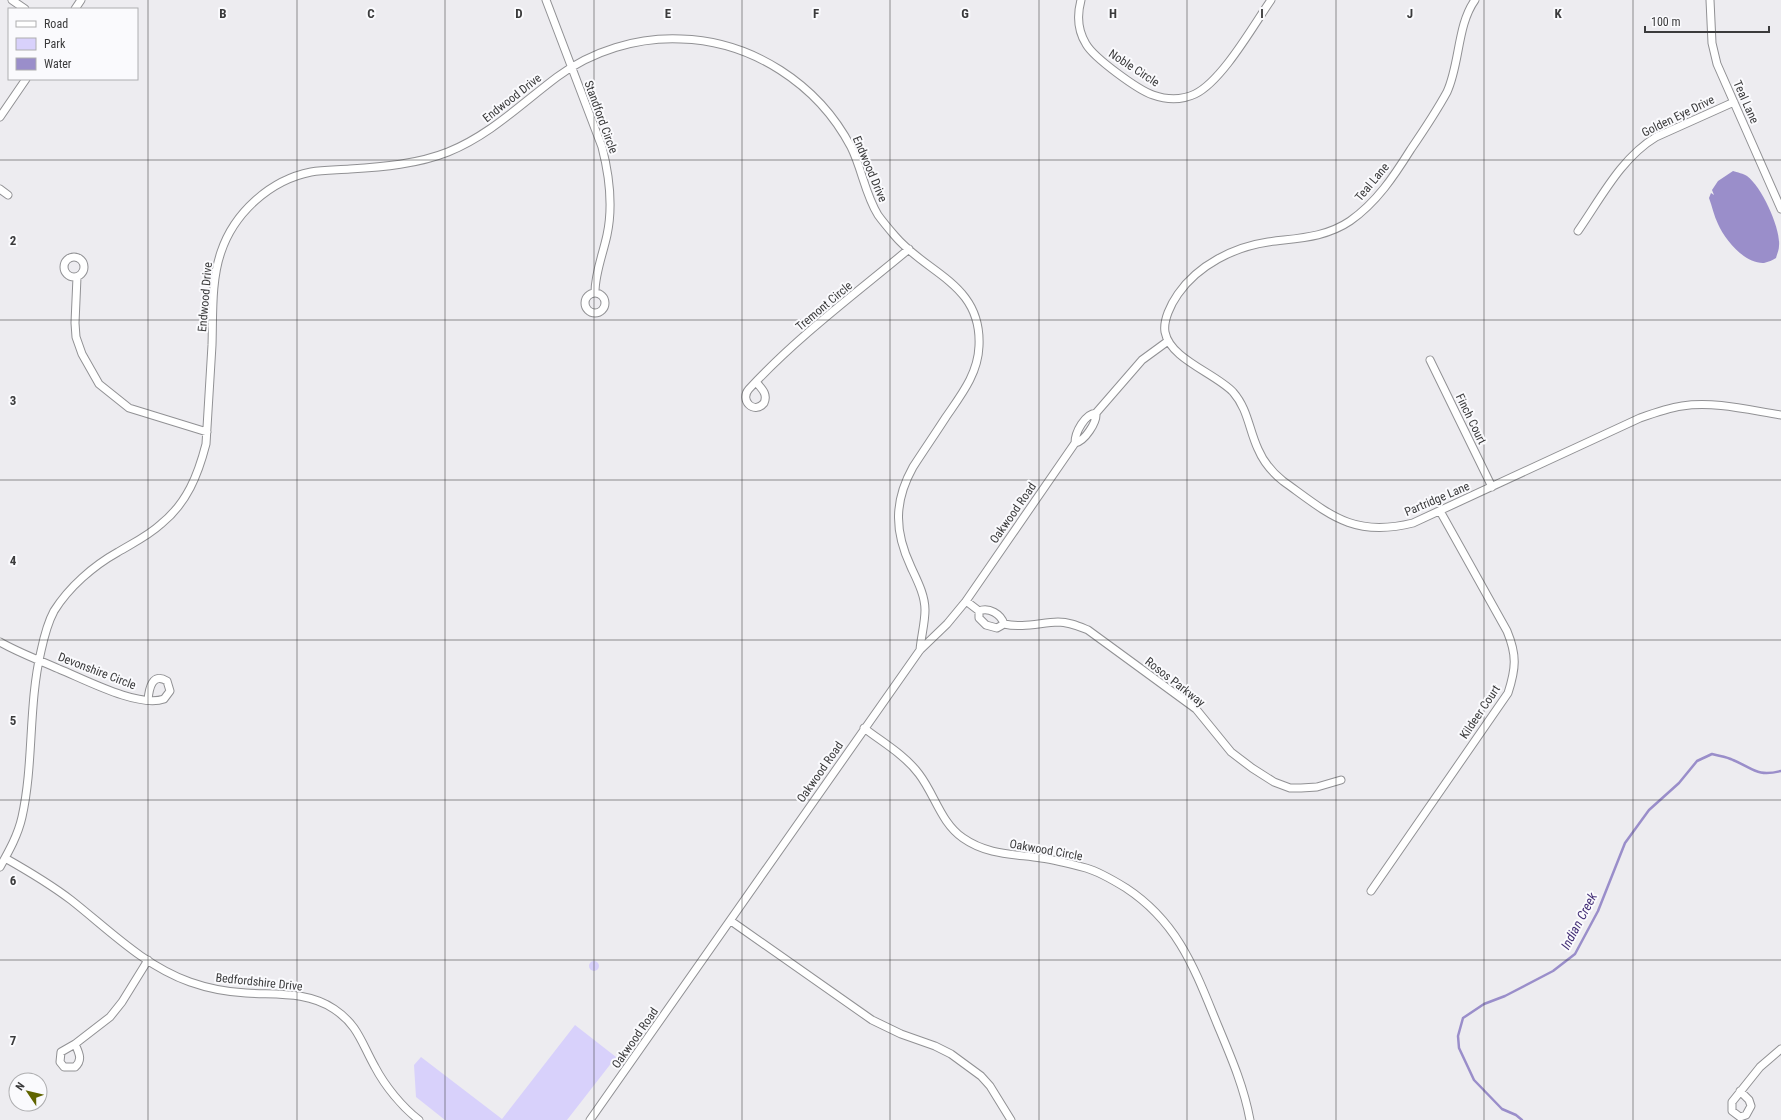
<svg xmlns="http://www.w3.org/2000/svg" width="1781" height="1120" viewBox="0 0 1781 1120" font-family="'Roboto Condensed',sans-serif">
<rect width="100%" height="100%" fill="#edecf0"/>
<path fill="#d8d1fb" d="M589 966a5 5 0 1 1 10 0a5 5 0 1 1-10 0Z
M 575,1025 L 616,1057 L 567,1120 L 445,1120 L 416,1097 L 414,1065 L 421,1057 L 502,1119 Z"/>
<path fill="#9a8eca" d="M 1733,171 C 1737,172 1744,174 1747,176 C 1762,187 1781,229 1779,246 C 1779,250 1777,254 1776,258 C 1773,260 1768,262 1764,263 C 1745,264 1725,240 1718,224 C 1714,216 1712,206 1709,198 L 1711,193 L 1714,195 L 1712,190 L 1718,181 Z"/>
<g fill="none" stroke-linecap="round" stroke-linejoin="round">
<path stroke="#9a8eca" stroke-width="2.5" d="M 1522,1120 L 1516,1115 L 1502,1109 L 1474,1080 L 1459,1048 L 1458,1036 L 1463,1018 L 1484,1004 L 1505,996 L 1553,971 L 1575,954 L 1598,911 L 1625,843 L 1649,810 L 1679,783 L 1697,761 L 1712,754 C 1719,756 1727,757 1733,760 C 1754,769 1757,777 1781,771"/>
<defs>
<path id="street" d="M 12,0 L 25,9
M 546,0 L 602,147 C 609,174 613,207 607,235 C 603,254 595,273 595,292
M 1081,0 C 1077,15 1078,31 1086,44 C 1094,58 1138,90 1153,95 C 1167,100 1182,100 1195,94 C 1222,81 1253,26 1271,0
M 1475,0 C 1457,25 1460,64 1447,92 C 1436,112 1424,130 1411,149 C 1394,176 1377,202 1350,221 C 1325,238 1297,238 1268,242 C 1234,247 1198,265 1178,294 C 1171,304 1163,320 1165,332 C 1170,359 1215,373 1233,392 C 1248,409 1249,430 1258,449 C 1263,461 1273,473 1283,481 C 1329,514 1352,538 1413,523 L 1640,418 C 1654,413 1668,408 1682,406 C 1714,401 1749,410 1781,415
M 1710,0 L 1712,43 L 1717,64 L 1781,209
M 75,9 L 81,0
M 0,117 L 26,79
M 0,189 L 8,195
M 1578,231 C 1601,198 1621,158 1656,137 L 1734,102
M64 267a10 10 0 1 1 20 0a10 10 0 1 1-20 0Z
M 77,277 L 75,323 L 76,337 L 82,354 L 99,384 L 129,408 L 207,432
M585 303a10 10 0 1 1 20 0a10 10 0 1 1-20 0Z
M 1430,360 L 1492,487
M 756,382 C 762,389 768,394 764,403 C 754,415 739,400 749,389 C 797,337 855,294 909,249
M 1075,443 C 1085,441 1097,422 1096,413
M 966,601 L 979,611 C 989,607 1001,614 1004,624
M 979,611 L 979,618 L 986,625 L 997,628 L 1004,624
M 1004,624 C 1022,628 1039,623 1058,622 C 1069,622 1078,626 1088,630 L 1196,709 L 1231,752 L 1252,768 L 1274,782 L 1290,788 L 1301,788 L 1317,787 L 1341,780
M 0,642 C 19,653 39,660 59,669 C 84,679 138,708 164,699 L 170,691 L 167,681 C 152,672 149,689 148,700
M 864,728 C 882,742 905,755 919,774 C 935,795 941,823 963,838 C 987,855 1014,854 1041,858 C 1056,860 1071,864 1086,868 C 1100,872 1113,880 1126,888 C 1179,923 1195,970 1218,1026 C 1231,1057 1244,1087 1250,1120
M 5,858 C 28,871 50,884 71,900 C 108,929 144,966 190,982 C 207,988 227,992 246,993 C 276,995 307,991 334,1009 C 358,1025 361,1042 375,1067 C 385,1086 402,1107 419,1120
M 0,867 C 9,851 18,835 22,817 C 34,763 28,706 41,651 C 44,637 47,624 54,611 C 69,587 93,566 118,552 C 133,543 148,536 161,524 C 187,503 198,475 206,444 C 208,411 210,378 212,345 C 213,315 211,281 221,252 C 234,213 270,180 311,172 C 323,170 337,170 350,169 C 383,167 418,164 448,152 C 490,135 521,104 557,77 C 592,51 637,37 681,39 C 752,41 818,84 851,147 C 862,169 865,194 878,215 C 883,222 889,229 895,236 C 927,274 982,284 979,346 C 978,374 961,395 946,417 C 935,434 924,450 913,467 C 894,501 894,531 911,567 C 917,580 925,595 925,610 C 925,623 921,637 920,650
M 1371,891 L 1508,693 C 1516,668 1517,655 1507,631 L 1440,511
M 731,921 L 872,1020 L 901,1034 L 935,1046 L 951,1054 L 981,1076 L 990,1086 L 1011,1120
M 75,1044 C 79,1053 83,1060 75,1067 L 64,1067 L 60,1062 L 61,1052 L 75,1044 L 110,1017 L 122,1002 L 148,960
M 1740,1091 L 1749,1100 L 1751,1106 L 1746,1115 L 1740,1117 L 1732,1111 L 1732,1102 L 1760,1067 L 1781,1049
M 590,1120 L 920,650 L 947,624 L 966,601 L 1075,443 C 1075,432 1085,414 1096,413 L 1142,360 L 1168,341"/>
</defs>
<use href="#street" stroke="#919194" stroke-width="9"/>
<use href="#street" stroke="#fff" stroke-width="7"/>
</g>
<path fill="none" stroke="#3b3b3c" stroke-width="1" stroke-opacity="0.55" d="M 148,0 L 148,1120M 297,0 L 297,1120M 445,0 L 445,1120M 594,0 L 594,1120M 742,0 L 742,1120M 890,0 L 890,1120M 1039,0 L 1039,1120M 1187,0 L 1187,1120M 1336,0 L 1336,1120M 1484,0 L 1484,1120M 1633,0 L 1633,1120M 0,160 L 1781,160M 0,320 L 1781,320M 0,480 L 1781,480M 0,640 L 1781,640M 0,800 L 1781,800M 0,960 L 1781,960"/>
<g text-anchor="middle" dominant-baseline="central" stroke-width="4" stroke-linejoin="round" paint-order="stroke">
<g font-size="12" fill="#3b3b3c" stroke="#fafafd">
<text transform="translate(1134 68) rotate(33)">Noble Circle</text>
<text transform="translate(512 98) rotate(-38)">Endwood Drive</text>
<text transform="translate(1746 102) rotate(66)">Teal Lane</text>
<text transform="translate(1678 116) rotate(-26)">Golden Eye Drive</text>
<text transform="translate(601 117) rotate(70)">Standford Circle</text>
<text transform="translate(870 169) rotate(67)">Endwood Drive</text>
<text transform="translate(1372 182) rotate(-50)">Teal Lane</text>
<text transform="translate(205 297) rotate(-85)">Endwood Drive</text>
<text transform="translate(824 306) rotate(-40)">Tremont Circle</text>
<text transform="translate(1471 419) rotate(64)">Finch Court</text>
<text transform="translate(1437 499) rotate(-23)">Partridge Lane</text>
<text transform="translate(1013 513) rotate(-55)">Oakwood Road</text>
<text transform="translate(97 671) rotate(21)">Devonshire Circle</text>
<text transform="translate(1175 682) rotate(38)">Rosos Parkway</text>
<text transform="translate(1480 712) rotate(-56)">Kildeer Court</text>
<text transform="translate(820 772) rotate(-55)">Oakwood Road</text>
<text transform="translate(1046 850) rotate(10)">Oakwood Circle</text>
<text transform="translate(259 982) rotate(6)">Bedfordshire Drive</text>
<text transform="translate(635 1038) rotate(-55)">Oakwood Road</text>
</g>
<g font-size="13" font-style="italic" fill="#422d75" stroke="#fafafd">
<text transform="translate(1579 921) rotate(-62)">Indian Creek</text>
</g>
</g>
<g font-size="13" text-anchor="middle" font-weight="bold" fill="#3b3b3c" stroke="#fafafd" stroke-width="4" stroke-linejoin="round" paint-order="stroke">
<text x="223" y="18">B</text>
<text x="371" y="18">C</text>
<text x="519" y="18">D</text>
<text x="668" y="18">E</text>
<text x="816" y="18">F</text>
<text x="965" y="18">G</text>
<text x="1113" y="18">H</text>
<text x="1262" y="18">I</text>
<text x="1410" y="18">J</text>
<text x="1558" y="18">K</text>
<text x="13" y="245">2</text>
<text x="13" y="405">3</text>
<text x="13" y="565">4</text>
<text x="13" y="725">5</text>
<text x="13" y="885">6</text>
<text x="13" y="1045">7</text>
</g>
<rect x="8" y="8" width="130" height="72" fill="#fafafd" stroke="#aeaeb0"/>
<rect x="16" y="21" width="20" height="6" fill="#ffffff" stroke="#aeaeb0"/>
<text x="44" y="28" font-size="12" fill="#3b3b3c">Road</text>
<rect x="16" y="38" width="20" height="12" fill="#d8d1fb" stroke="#aeaeb0"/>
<text x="44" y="48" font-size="12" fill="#3b3b3c">Park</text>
<rect x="16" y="58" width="20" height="12" fill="#9a8eca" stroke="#aeaeb0"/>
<text x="44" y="68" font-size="12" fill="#3b3b3c">Water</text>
<g transform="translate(28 1092) rotate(305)"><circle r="19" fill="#fafafd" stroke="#aeaeb0"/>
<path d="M0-3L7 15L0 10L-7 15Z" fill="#606400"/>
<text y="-6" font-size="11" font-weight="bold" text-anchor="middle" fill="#3b3b3c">N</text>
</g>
<path d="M1645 26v6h124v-6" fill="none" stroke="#3b3b3c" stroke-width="2"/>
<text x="1651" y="26" font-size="12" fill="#3b3b3c" stroke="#fafafd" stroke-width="3" paint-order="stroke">100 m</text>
</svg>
